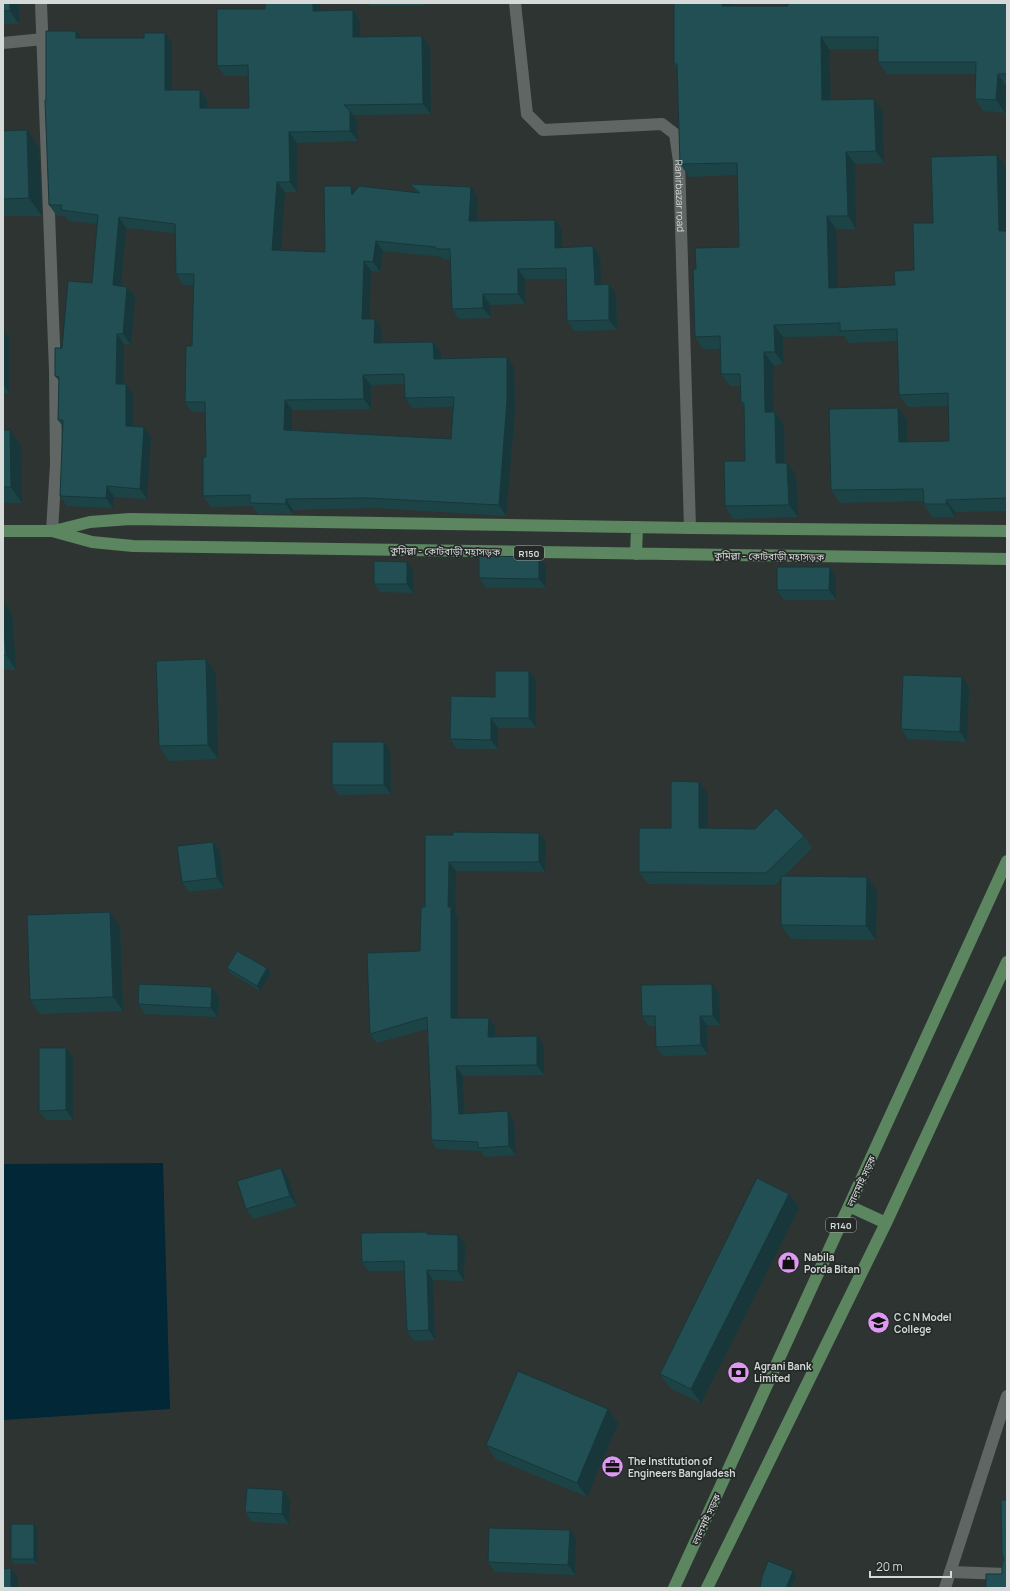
<svg xmlns="http://www.w3.org/2000/svg" width="1010" height="1591" viewBox="0 0 1010 1591" font-family="Manrope,'Noto Sans Bengali',sans-serif">
<rect width="100%" height="100%" fill="#2e3432"/>
<path fill="#022736" d="M 163,1163 L 170,1409 L 3,1420 L 3,1164 Z"/>
<g fill="none" stroke-linecap="round" stroke-linejoin="round">
<g stroke="#606664" stroke-width="12">
<path d="M 41,3 L 55,371 L 56,464 L 52,531"/>
<path id="s1" d="M 515,3 L 527,114 L 543,130 L 662,124 L 675,134 L 679,161 L 690,528"/>
<path d="M 3,43 L 43,39"/>
<path d="M 950,1572 L 1007,1574"/>
<path d="M 945,1588 L 1007,1396"/>
</g>
<path stroke="#5b865f" stroke-width="12" d="M 3,531 L 52,531 L 92,542 L 133,546 L 1007,559
M 54,531 L 90,522 L 130,519 L 690,528 L 1007,531
M 636,554 L 637,527
M 849,1206 L 886,1223
M 674,1588 L 1007,861
M 707,1588 L 886,1223 L 1007,962"/>
</g>
<path fill="#1c4447" fill-rule="evenodd" d="M 3,3 L 19,3 L 19,24 L 3,24 Z
M 368,3 L 424,3 L 424,6 L 370,6 Z
M 1007,3 L 1007,86 L 1006,86 L 1005,113 L 983,111 L 975,99 L 976,74 L 887,74 L 878,62 L 878,49 L 829,49 L 831,100 L 874,99 L 883,112 L 884,163 L 855,164 L 856,229 L 836,229 L 837,288 L 895,285 L 914,270 L 933,223 L 1006,167 L 1007,223 L 1007,511 L 955,512 L 955,517 L 932,517 L 924,504 L 924,501 L 840,503 L 831,490 L 898,408 L 907,420 L 907,442 L 949,441 L 949,406 L 908,407 L 899,395 L 898,341 L 849,343 L 844,336 L 783,337 L 783,364 L 773,365 L 774,412 L 775,412 L 784,425 L 785,463 L 796,475 L 798,517 L 733,519 L 725,506 L 745,461 L 744,408 L 741,403 L 740,386 L 730,386 L 721,374 L 721,349 L 703,349 L 695,337 L 696,269 L 739,247 L 737,175 L 689,177 L 680,164 L 677,70 L 674,64 L 731,6 L 788,6 Z
M 353,10 L 360,21 L 360,37 L 422,36 L 430,47 L 431,114 L 353,115 L 357,121 L 358,141 L 297,143 L 297,192 L 285,192 L 280,251 L 325,252 L 355,191 L 416,192 L 410,184 L 478,197 L 477,221 L 555,220 L 562,230 L 562,248 L 593,246 L 600,256 L 601,285 L 609,284 L 616,295 L 617,330 L 574,331 L 567,321 L 566,279 L 525,279 L 525,304 L 490,305 L 491,318 L 459,319 L 452,309 L 450,259 L 443,259 L 442,257 L 383,251 L 380,272 L 371,271 L 369,319 L 375,319 L 382,329 L 382,343 L 433,342 L 441,352 L 441,358 L 514,368 L 515,410 L 506,516 L 375,508 L 293,510 L 293,514 L 258,514 L 252,506 L 211,507 L 203,496 L 206,457 L 205,412 L 192,412 L 185,402 L 192,346 L 194,285 L 183,285 L 176,274 L 175,233 L 126,228 L 121,286 L 127,287 L 135,297 L 131,345 L 124,344 L 123,384 L 126,384 L 133,395 L 133,426 L 144,427 L 151,437 L 147,499 L 114,497 L 113,508 L 67,506 L 60,496 L 63,427 L 58,420 L 59,381 L 55,376 L 62,348 L 92,283 L 97,224 L 69,221 L 65,216 L 57,216 L 49,205 L 46,100 L 76,31 L 81,38 L 172,43 L 172,90 L 200,90 L 207,100 L 207,108 L 249,108 L 249,76 L 225,76 L 217,66 L 320,11 ZM 404,384 L 405,398 L 412,408 L 453,407 L 451,439 L 292,430 L 292,410 L 371,409 L 371,385 Z
M 27,130 L 39,148 L 42,216 L 3,216 L 3,131 Z
M 3,330 L 9,338 L 9,393 L 3,393 Z
M 3,430 L 10,430 L 21,446 L 22,503 L 3,503 Z
M 539,557 L 546,567 L 546,588 L 486,588 L 479,578 Z
M 407,562 L 413,571 L 413,593 L 380,592 L 374,584 Z
M 830,567 L 836,577 L 836,600 L 784,600 L 777,590 Z
M 3,601 L 12,614 L 16,670 L 3,670 Z
M 216,673 L 218,759 L 169,761 L 159,746 Z
M 962,677 L 969,687 L 967,742 L 908,739 L 901,729 Z
M 536,680 L 536,728 L 498,728 L 498,749 L 457,749 L 450,739 L 495,697 Z
M 390,751 L 391,794 L 339,795 L 332,785 Z
M 708,794 L 708,828 L 804,836 L 812,848 L 784,876 L 867,877 L 877,891 L 876,940 L 791,939 L 781,925 L 781,879 L 775,885 L 648,884 L 639,872 L 671,828 Z
M 425,835 L 546,842 L 545,872 L 456,871 L 455,912 L 458,917 L 458,1018 L 489,1018 L 495,1028 L 495,1037 L 544,1046 L 544,1075 L 463,1076 L 465,1114 L 514,1121 L 516,1155 L 485,1157 L 481,1151 L 437,1149 L 431,1140 L 431,1111 L 427,1029 L 377,1043 L 370,1034 L 420,951 L 425,907 Z
M 213,842 L 220,851 L 224,888 L 189,892 L 182,882 Z
M 120,926 L 123,1011 L 40,1014 L 30,1000 Z
M 227,968 L 267,968 L 271,973 L 260,991 L 230,973 Z
M 719,994 L 720,1025 L 707,1025 L 708,1055 L 663,1056 L 656,1047 L 655,1026 L 649,1026 L 642,1016 Z
M 219,997 L 218,1017 L 145,1014 L 138,1004 Z
M 73,1058 L 73,1120 L 46,1120 L 39,1111 Z
M 281,1168 L 288,1178 L 297,1206 L 253,1219 L 246,1209 Z
M 799,1208 L 701,1403 L 670,1388 L 660,1374 Z
M 428,1234 L 458,1235 L 465,1244 L 464,1281 L 433,1280 L 435,1340 L 414,1341 L 407,1331 L 405,1271 L 368,1271 L 362,1262 Z
M 608,1409 L 618,1423 L 587,1497 L 496,1459 L 486,1445 Z
M 283,1490 L 290,1500 L 289,1524 L 252,1522 L 245,1512 Z
M 37,1529 L 37,1564 L 14,1564 L 11,1559 Z
M 570,1530 L 576,1540 L 575,1575 L 495,1572 L 488,1562 Z"/>
<path fill="#17373a" d="M 10,3 L 19,3 L 19,24 L 10,11 Z
M 313,3 L 320,3 L 320,22 L 313,11 Z
M 722,3 L 731,3 L 731,18 L 722,6 Z
M 353,10 L 360,21 L 360,47 L 353,37 Z
M 76,31 L 83,41 L 76,38 Z
M 165,33 L 172,43 L 172,100 L 165,90 Z
M 422,36 L 430,47 L 431,114 L 423,104 Z
M 821,37 L 829,49 L 831,112 L 822,100 Z
M 998,74 L 1006,86 L 1005,113 L 996,100 Z
M 200,90 L 207,100 L 207,118 L 200,108 Z
M 874,99 L 883,112 L 884,163 L 876,151 Z
M 350,111 L 357,121 L 358,141 L 350,131 Z
M 27,130 L 39,148 L 42,216 L 29,198 Z
M 289,132 L 297,143 L 297,192 L 290,182 Z
M 846,152 L 855,164 L 856,229 L 848,216 Z
M 997,155 L 1006,167 L 1007,243 L 999,231 Z
M 277,182 L 285,192 L 280,261 L 272,250 Z
M 351,186 L 359,197 L 352,195 Z
M 471,187 L 478,197 L 476,232 L 469,221 Z
M 827,216 L 836,229 L 838,300 L 829,288 Z
M 119,217 L 126,228 L 120,296 L 113,285 Z
M 555,220 L 562,230 L 562,259 L 555,248 Z
M 376,241 L 383,251 L 380,272 L 373,262 Z
M 593,246 L 600,256 L 602,295 L 595,285 Z
M 364,261 L 371,271 L 369,329 L 362,319 Z
M 518,269 L 525,279 L 525,304 L 518,294 Z
M 609,284 L 616,295 L 617,330 L 609,320 Z
M 127,287 L 135,297 L 131,345 L 123,334 Z
M 483,294 L 490,305 L 491,318 L 483,308 Z
M 375,319 L 382,329 L 381,353 L 374,343 Z
M 774,325 L 783,337 L 783,364 L 775,352 Z
M 3,330 L 9,338 L 9,393 L 3,384 Z
M 117,334 L 124,344 L 123,394 L 116,384 Z
M 433,342 L 441,352 L 441,369 L 434,359 Z
M 764,352 L 773,365 L 774,425 L 765,412 Z
M 507,357 L 514,368 L 515,410 L 506,516 L 499,505 Z
M 363,375 L 371,385 L 371,409 L 364,399 Z
M 126,384 L 133,395 L 133,436 L 126,426 Z
M 285,400 L 292,410 L 292,440 L 284,430 Z
M 898,408 L 907,420 L 907,455 L 899,442 Z
M 775,412 L 784,425 L 785,476 L 776,463 Z
M 144,427 L 151,437 L 147,499 L 140,489 Z
M 10,430 L 21,446 L 22,503 L 11,487 Z
M 787,463 L 796,475 L 798,517 L 789,505 Z
M 107,486 L 114,497 L 113,508 L 106,498 Z
M 286,499 L 293,510 L 293,514 L 286,504 Z
M 946,500 L 955,512 L 955,517 L 947,504 Z
M 539,557 L 546,567 L 546,588 L 539,579 Z
M 407,562 L 413,571 L 413,593 L 407,584 Z
M 830,567 L 836,577 L 836,600 L 829,590 Z
M 3,601 L 12,614 L 16,670 L 6,655 L 3,615 Z
M 206,659 L 216,673 L 218,759 L 208,745 Z
M 529,671 L 536,680 L 536,728 L 529,718 Z
M 962,677 L 969,687 L 967,742 L 960,732 Z
M 491,718 L 498,728 L 498,749 L 491,740 Z
M 384,742 L 390,751 L 391,794 L 384,785 Z
M 699,782 L 708,794 L 708,841 L 699,828 Z
M 539,833 L 546,842 L 545,872 L 539,862 Z
M 213,842 L 220,851 L 224,888 L 217,878 Z
M 449,862 L 456,871 L 455,912 L 458,917 L 458,1027 L 451,1018 L 448,907 Z
M 867,877 L 877,891 L 876,940 L 866,926 Z
M 110,912 L 120,926 L 123,1011 L 113,997 Z
M 267,968 L 271,973 L 260,991 L 257,986 Z
M 712,984 L 719,994 L 720,1025 L 713,1016 Z
M 212,987 L 219,997 L 218,1017 L 211,1008 Z
M 700,1016 L 707,1025 L 708,1055 L 701,1045 Z
M 489,1018 L 495,1028 L 495,1046 L 488,1037 Z
M 537,1036 L 544,1046 L 544,1075 L 537,1065 Z
M 66,1048 L 73,1058 L 73,1120 L 66,1110 Z
M 456,1066 L 463,1076 L 465,1124 L 459,1114 Z
M 508,1111 L 514,1121 L 516,1155 L 509,1146 Z
M 281,1168 L 288,1178 L 297,1206 L 290,1196 Z
M 789,1194 L 799,1208 L 701,1403 L 691,1389 Z
M 458,1235 L 465,1244 L 464,1281 L 458,1271 Z
M 427,1270 L 433,1280 L 435,1340 L 429,1330 Z
M 608,1409 L 618,1423 L 587,1497 L 577,1483 Z
M 283,1490 L 290,1500 L 289,1524 L 282,1514 Z
M 34,1524 L 37,1529 L 37,1564 L 34,1559 Z
M 570,1530 L 576,1540 L 575,1575 L 568,1565 Z
M 11,1568 L 18,1578 L 18,1588 L 11,1588 Z
M 793,1571 L 796,1576 L 791,1588 L 786,1588 Z"/>
<path fill="#214f53" stroke="#17373a" fill-rule="evenodd" d="M 3,3 L 10,3 L 10,11 L 3,11 Z
M 265,3 L 313,3 L 313,11 L 353,10 L 353,37 L 422,36 L 423,104 L 344,105 L 350,111 L 350,131 L 289,132 L 290,182 L 277,182 L 272,250 L 325,252 L 324,186 L 351,186 L 352,195 L 359,186 L 420,193 L 410,184 L 471,187 L 469,221 L 555,220 L 555,248 L 593,246 L 595,285 L 609,284 L 609,320 L 567,321 L 566,268 L 518,269 L 518,294 L 483,294 L 483,308 L 452,309 L 450,249 L 436,249 L 436,247 L 376,241 L 373,262 L 364,261 L 362,319 L 375,319 L 374,343 L 433,342 L 434,359 L 507,357 L 507,400 L 499,505 L 367,498 L 286,499 L 286,504 L 250,503 L 250,495 L 203,496 L 203,457 L 206,457 L 205,402 L 185,402 L 186,346 L 192,346 L 194,274 L 176,274 L 175,224 L 119,217 L 113,285 L 127,287 L 123,334 L 117,334 L 116,384 L 126,384 L 126,426 L 144,427 L 140,489 L 107,486 L 106,498 L 60,496 L 63,420 L 58,420 L 59,377 L 55,376 L 55,348 L 62,348 L 68,281 L 92,283 L 98,215 L 61,210 L 62,205 L 49,205 L 45,100 L 46,100 L 46,31 L 76,31 L 76,38 L 144,38 L 144,33 L 165,33 L 165,90 L 200,90 L 200,108 L 249,108 L 248,65 L 217,66 L 217,9 L 265,9 ZM 404,374 L 405,398 L 454,397 L 451,439 L 284,430 L 285,400 L 364,399 L 363,375 Z
M 674,3 L 722,3 L 722,6 L 788,6 L 788,3 L 1007,3 L 1007,74 L 998,74 L 996,100 L 975,99 L 976,62 L 878,62 L 878,37 L 821,37 L 822,100 L 874,99 L 876,151 L 846,152 L 848,216 L 827,216 L 829,288 L 895,285 L 894,271 L 914,270 L 913,223 L 933,223 L 931,157 L 997,155 L 999,231 L 1007,231 L 1007,498 L 946,500 L 947,504 L 924,504 L 923,489 L 831,490 L 829,409 L 898,408 L 899,442 L 949,441 L 948,393 L 899,395 L 897,329 L 840,331 L 840,323 L 774,325 L 775,352 L 764,352 L 765,412 L 775,412 L 776,463 L 787,463 L 789,505 L 725,506 L 724,461 L 745,461 L 744,403 L 741,403 L 740,374 L 721,374 L 720,336 L 695,337 L 693,269 L 696,269 L 695,248 L 739,247 L 737,163 L 680,164 L 677,64 L 674,64 Z
M 27,130 L 29,198 L 3,199 L 3,131 Z
M 3,430 L 10,430 L 11,487 L 3,487 Z
M 479,556 L 539,557 L 539,579 L 479,578 Z
M 374,561 L 407,562 L 407,584 L 374,584 Z
M 777,567 L 830,567 L 829,590 L 777,590 Z
M 3,615 L 6,655 L 3,656 Z
M 206,659 L 208,745 L 159,746 L 156,661 Z
M 495,671 L 529,671 L 529,718 L 491,718 L 491,740 L 450,739 L 451,696 L 495,697 Z
M 903,675 L 962,677 L 960,732 L 901,729 Z
M 332,742 L 384,742 L 384,785 L 332,785 Z
M 671,781 L 699,782 L 699,828 L 755,829 L 776,808 L 804,836 L 766,873 L 639,872 L 639,828 L 671,828 Z
M 453,832 L 539,833 L 539,862 L 449,862 L 448,907 L 451,907 L 451,1018 L 489,1018 L 488,1037 L 537,1036 L 537,1065 L 456,1066 L 459,1114 L 508,1111 L 509,1146 L 478,1148 L 478,1142 L 431,1140 L 431,1111 L 427,1017 L 370,1034 L 367,953 L 420,951 L 421,907 L 425,907 L 425,835 L 453,835 Z
M 213,842 L 217,878 L 182,882 L 177,846 Z
M 781,876 L 867,877 L 866,926 L 781,925 Z
M 110,912 L 113,997 L 30,1000 L 27,915 Z
M 237,951 L 267,968 L 257,986 L 227,968 Z
M 139,984 L 212,987 L 211,1008 L 138,1004 Z
M 712,984 L 713,1016 L 700,1016 L 701,1045 L 656,1047 L 655,1016 L 642,1016 L 641,985 Z
M 39,1048 L 66,1048 L 66,1110 L 39,1111 Z
M 281,1168 L 290,1196 L 246,1209 L 237,1181 Z
M 757,1178 L 789,1194 L 691,1389 L 660,1374 Z
M 427,1232 L 427,1234 L 458,1235 L 458,1271 L 427,1270 L 429,1330 L 407,1331 L 404,1261 L 362,1262 L 361,1233 Z
M 518,1371 L 608,1409 L 577,1483 L 486,1445 Z
M 247,1488 L 283,1490 L 282,1514 L 245,1512 Z
M 1001,1500 L 1007,1500 L 1007,1588 L 986,1588 L 986,1574 L 1002,1574 L 1002,1564 L 1004,1560 L 1002,1554 Z
M 11,1524 L 34,1524 L 34,1559 L 11,1559 Z
M 489,1528 L 570,1530 L 568,1565 L 488,1562 Z
M 768,1561 L 793,1571 L 786,1588 L 760,1588 L 762,1577 Z
M 11,1568 L 11,1588 L 3,1588 L 3,1569 Z"/>
<defs>
<symbol id="shop-disc" viewBox="-11 -11 22 22"><circle r="9.5" fill="#de98f3" stroke="#252a28"/><path d="M-5-2.5h2.3a2.7 3.5 0 0 1 5.4 0H5L5.5 6h-11ZM-1.5-2.5h3a1.5 2.3 0 0 0-3 0Z" fill="#111"/></symbol>
<symbol id="university-disc" viewBox="-11 -11 22 22"><circle r="9.5" fill="#de98f3" stroke="#252a28"/><path d="M0-5L7-2L0 1L-7-2ZM-4 1L0 2.5L4 1V4Q0 6-4 4Z" fill="#111"/></symbol>
<symbol id="bank-disc" viewBox="-11 -11 22 22"><circle r="9.5" fill="#de98f3" stroke="#252a28"/><path d="M-6-4H6V4H-6ZM0-2.3a2.3 2.3 0 1 0 0 4.6a2.3 2.3 0 1 0 0-4.6Z" fill="#111"/></symbol>
<symbol id="office-disc" viewBox="-11 -11 22 22"><circle r="9.5" fill="#de98f3" stroke="#252a28"/><path d="M-6-3h4V-5.5h4V-3h4V5H-6ZM-1-4.5V-3h2v-1.5ZM-6 0V1H6V0Z" fill="#111"/></symbol>
</defs>
<g fill-rule="evenodd">
<use href="#shop-disc" x="776" y="1250" width="25" height="25"/>
<use href="#university-disc" x="866" y="1310" width="25" height="25"/>
<use href="#bank-disc" x="726" y="1360" width="25" height="25"/>
<use href="#office-disc" x="600" y="1454" width="25" height="25"/>
</g>
<g text-anchor="middle" dominant-baseline="central" stroke-width="3.5" stroke-linejoin="round" paint-order="stroke">
<g fill="#252a28" stroke="#a0a4a3" stroke-width="1">
<rect x="514" y="546" width="30" height="14" rx="3"/>
<rect x="826" y="1218" width="30" height="14" rx="3"/>
</g>
<g font-size="9" font-weight="bold" fill="#d5d9d8">
<text x="529" y="553">R150</text>
<text x="841" y="1225">R140</text>
</g>
<g font-size="10" fill="#d5d9d8" stroke="#252a28">
<text stroke="none"><textPath href="#s1" startOffset="332">Ranirbazar road</textPath></text>
<text transform="translate(445 551) rotate(1)">কুমিল্লা - কোটবাড়ী মহাসড়ক</text>
<text transform="translate(769 556) rotate(1)">কুমিল্লা - কোটবাড়ী মহাসড়ক</text>
<text transform="translate(861 1181) rotate(-65)">লালমাই সড়ক</text>
<text transform="translate(706 1519) rotate(-65)">লালমাই সড়ক</text>
</g>
<g font-size="10" font-weight="bold" fill="#d5d9d8" stroke="#252a28" text-anchor="start">
<text x="804" y="1257">Nabila<tspan x="804" dy="12">Porda Bitan</tspan></text>
<text x="894" y="1317">C C N Model<tspan x="894" dy="12">College</tspan></text>
<text x="754" y="1366">Agrani Bank<tspan x="754" dy="12">Limited</tspan></text>
<text x="628" y="1461">The Institution of<tspan x="628" dy="12">Engineers Bangladesh</tspan></text>
</g>
</g>
<rect width="1010" height="1591" fill="none" stroke="#d5d9d8" stroke-width="8"/>
<path d="M870 1571v6h81v-6" fill="none" stroke="#d5d9d8" stroke-width="2"/>
<text x="876" y="1571" font-size="12" fill="#d5d9d8" stroke="#252a28" stroke-width="3" paint-order="stroke">20 m</text>
</svg>
